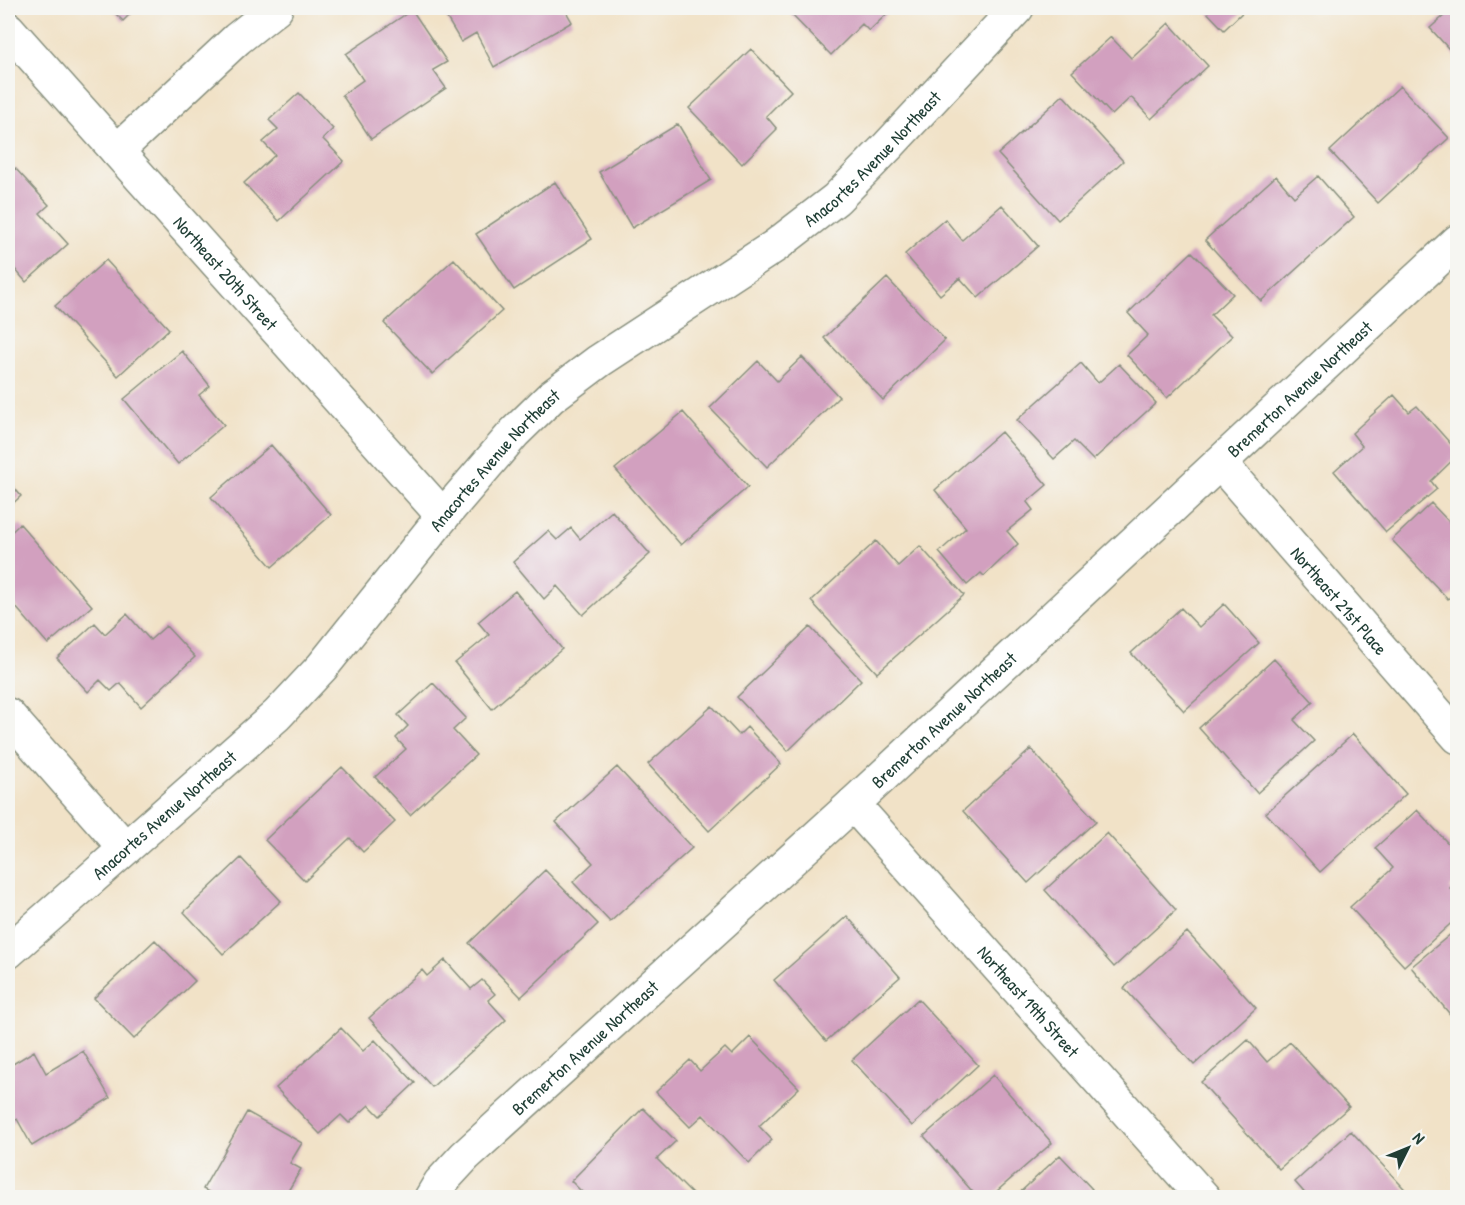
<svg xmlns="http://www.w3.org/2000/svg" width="1465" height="1205" viewBox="0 0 1465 1205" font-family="'Patrick Hand',sans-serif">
<rect width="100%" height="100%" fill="#f6f6f2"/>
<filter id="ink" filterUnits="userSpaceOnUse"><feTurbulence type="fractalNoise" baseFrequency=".0167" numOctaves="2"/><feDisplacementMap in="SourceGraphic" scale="12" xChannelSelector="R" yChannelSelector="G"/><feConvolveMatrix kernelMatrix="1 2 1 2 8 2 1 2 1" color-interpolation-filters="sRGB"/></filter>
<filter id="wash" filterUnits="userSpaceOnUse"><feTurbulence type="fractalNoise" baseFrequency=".008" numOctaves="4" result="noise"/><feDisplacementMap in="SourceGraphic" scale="24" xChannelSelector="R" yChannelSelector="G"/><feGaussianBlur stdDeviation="1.35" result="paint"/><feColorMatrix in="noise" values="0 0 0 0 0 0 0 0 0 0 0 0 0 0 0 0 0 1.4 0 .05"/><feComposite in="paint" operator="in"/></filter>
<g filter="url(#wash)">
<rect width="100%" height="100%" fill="#f1e2c7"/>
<g id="blocks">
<path fill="#d2a0bf" d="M 110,8 L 136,8 L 123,21 Z
M 441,8 L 564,8 L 572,22 L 494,67 L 476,33 L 461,42 Z
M 785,8 L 893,8 L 869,31 L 862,24 L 831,55 Z
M 1203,8 L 1247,8 L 1224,30 Z
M 1453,8 L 1458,8 L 1458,59 L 1430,28 Z
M 412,10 L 447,62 L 433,70 L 446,88 L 371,139 L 342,95 L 363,80 L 346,54 Z
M 1169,23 L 1208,66 L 1151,119 L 1131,97 L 1112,115 L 1072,72 L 1111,37 L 1131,58 Z
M 751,49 L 791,91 L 766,116 L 777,129 L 742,164 L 689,108 Z
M 1400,86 L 1449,138 L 1378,203 L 1330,151 Z
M 299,93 L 333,129 L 323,139 L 344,161 L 279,221 L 244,183 L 275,155 L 263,142 L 278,129 L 269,120 Z
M 1063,95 L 1123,161 L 1058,220 L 998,154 Z
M 678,124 L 711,180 L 632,228 L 599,172 Z
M 15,168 L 49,205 L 40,213 L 68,244 L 26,282 L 8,261 L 8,175 Z
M 1276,176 L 1294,197 L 1318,176 L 1354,217 L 1261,301 L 1205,240 Z
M 555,182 L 592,239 L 514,290 L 476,234 Z
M 1002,205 L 1038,246 L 978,298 L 960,278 L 940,295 L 905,254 L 945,219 L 962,240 Z
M 1192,252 L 1233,294 L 1211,315 L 1232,336 L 1167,398 L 1127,355 L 1148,335 L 1128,313 Z
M 454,259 L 502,311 L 432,374 L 384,323 Z
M 106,260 L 169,329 L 118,376 L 55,306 Z
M 887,278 L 945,340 L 883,400 L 824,338 Z
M 182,351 L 210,386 L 199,395 L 224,425 L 178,464 L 124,399 Z
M 802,357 L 839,397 L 767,467 L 710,408 L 758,361 L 777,381 Z
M 1081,363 L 1098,383 L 1119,364 L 1156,403 L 1093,460 L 1074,441 L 1054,459 L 1017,420 Z
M 1394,395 L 1409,412 L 1417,406 L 1458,452 L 1458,455 L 1431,481 L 1437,489 L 1386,532 L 1334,471 L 1362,446 L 1352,433 Z
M 683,412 L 748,487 L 681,545 L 615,469 Z
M 1001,432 L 1047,485 L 1027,502 L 1033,510 L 1007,531 L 1018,544 L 984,576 L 981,573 L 967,585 L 939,552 L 966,528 L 935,490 Z
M 271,445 L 331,515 L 272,567 L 211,497 Z
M 8,480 L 21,496 L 8,508 Z
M 1431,503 L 1450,523 L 1458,516 L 1458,590 L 1448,599 L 1392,540 Z
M 612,511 L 650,554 L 583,615 L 557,586 L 544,599 L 513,562 L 548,531 L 557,540 L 571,528 L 580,539 Z
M 20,524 L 92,606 L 48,644 L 8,598 L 8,535 Z
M 876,541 L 898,566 L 920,546 L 964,595 L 877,673 L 811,601 Z
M 515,591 L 562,649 L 492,709 L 455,663 L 489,635 L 478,622 Z
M 1224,604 L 1259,643 L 1184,711 L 1131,653 L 1181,608 L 1199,627 Z
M 127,614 L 150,640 L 166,626 L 195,657 L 141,707 L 120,683 L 111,691 L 100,680 L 88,692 L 57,658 L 95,623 L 105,634 Z
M 810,627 L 861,680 L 788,751 L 737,697 Z
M 1274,659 L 1313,702 L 1294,720 L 1314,741 L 1257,793 L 1199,728 Z
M 433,683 L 466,718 L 453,730 L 476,755 L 410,815 L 375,777 L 406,749 L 396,738 L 408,726 L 398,715 Z
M 712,706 L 739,735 L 747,727 L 781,764 L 709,831 L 648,764 Z
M 1353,734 L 1406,794 L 1320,872 L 1266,813 Z
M 1031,749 L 1096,821 L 1028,883 L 963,811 Z
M 342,767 L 395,822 L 363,852 L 350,838 L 305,881 L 265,840 Z
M 617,767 L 692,848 L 610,922 L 573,882 L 593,863 L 556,822 Z
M 1417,810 L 1458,854 L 1458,881 L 1450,888 L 1458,897 L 1458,917 L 1404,966 L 1350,907 L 1393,868 L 1375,848 Z
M 1107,833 L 1176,910 L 1114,967 L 1045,890 Z
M 241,858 L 281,901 L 223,954 L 184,912 Z
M 545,870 L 598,924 L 521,997 L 469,943 Z
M 847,916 L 900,977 L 826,1041 L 774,980 Z
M 1458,928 L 1458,1024 L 1411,967 Z
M 1187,932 L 1256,1008 L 1194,1065 L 1124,988 Z
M 155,940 L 195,981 L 134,1039 L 94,998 Z
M 445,960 L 471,989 L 482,980 L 495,994 L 488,1000 L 506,1020 L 432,1087 L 369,1018 L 422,970 L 427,976 Z
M 918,999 L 978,1065 L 912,1126 L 852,1060 Z
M 341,1028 L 363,1051 L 375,1040 L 415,1083 L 380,1116 L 369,1105 L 349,1123 L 341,1115 L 320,1134 L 276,1088 Z
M 750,1037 L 799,1088 L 759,1126 L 772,1140 L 749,1163 L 703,1115 L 690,1127 L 656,1092 L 690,1060 L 700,1071 L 725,1048 L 732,1055 Z
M 1248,1040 L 1267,1062 L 1290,1042 L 1349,1107 L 1279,1169 L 1201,1082 Z
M 34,1051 L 46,1073 L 83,1051 L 110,1098 L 32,1146 L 17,1119 L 8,1125 L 8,1067 Z
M 993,1075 L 1052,1143 L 989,1198 L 978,1198 L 924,1136 Z
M 643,1108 L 676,1141 L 657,1159 L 692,1194 L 689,1198 L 588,1198 L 571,1181 Z
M 247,1112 L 302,1143 L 290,1163 L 301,1169 L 284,1198 L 219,1198 L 203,1189 Z
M 1351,1131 L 1413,1198 L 1309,1198 L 1295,1182 Z
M 1060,1155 L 1092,1189 L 1082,1198 L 1014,1198 Z"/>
</g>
</g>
<g filter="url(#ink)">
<use href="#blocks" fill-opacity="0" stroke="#88907e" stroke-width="1.5"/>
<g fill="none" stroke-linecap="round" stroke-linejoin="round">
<defs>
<g id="minor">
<path id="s1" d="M 8,29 L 443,516"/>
<path d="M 117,151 L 237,39 L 276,8"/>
<path id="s2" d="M 1220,463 L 1458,737"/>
<path d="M 8,715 L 125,848"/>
<path id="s3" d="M 853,804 L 1204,1198"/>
<path id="s4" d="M 8,952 L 277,715 L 322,667 L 443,516 L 514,433 L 551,397 L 599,361 L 775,246 L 836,199 L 888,146 L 1017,8"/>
<path id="s5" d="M 431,1198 L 440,1183 L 465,1156 L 853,804 L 1458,241"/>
</g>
</defs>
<use href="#minor" stroke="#88907e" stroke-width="36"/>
<use href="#minor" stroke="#fff" stroke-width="33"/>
</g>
</g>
<g text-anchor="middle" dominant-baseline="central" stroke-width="6" stroke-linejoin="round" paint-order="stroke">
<g font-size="18" fill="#1f3d34" stroke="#f6f6f2">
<text stroke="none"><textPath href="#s4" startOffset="1180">Anacortes Avenue Northeast</textPath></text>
<text stroke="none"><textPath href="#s1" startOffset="327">Northeast 20th Street</textPath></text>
<text stroke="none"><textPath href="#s5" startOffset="1188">Bremerton Avenue Northeast</textPath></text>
<text stroke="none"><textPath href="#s4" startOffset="694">Anacortes Avenue Northeast</textPath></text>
<text stroke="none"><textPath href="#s2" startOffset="182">Northeast 21st Place</textPath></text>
<text stroke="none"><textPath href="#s5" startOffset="702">Bremerton Avenue Northeast</textPath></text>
<text stroke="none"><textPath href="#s4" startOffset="208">Anacortes Avenue Northeast</textPath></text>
<text stroke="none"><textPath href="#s3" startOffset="264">Northeast 19th Street</textPath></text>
<text stroke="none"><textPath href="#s5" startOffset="216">Bremerton Avenue Northeast</textPath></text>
</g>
</g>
<rect width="1465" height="1205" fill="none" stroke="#f6f6f2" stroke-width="30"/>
<g transform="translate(1408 1148) rotate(47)" stroke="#f6f6f2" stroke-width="4.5" paint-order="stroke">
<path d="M0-4.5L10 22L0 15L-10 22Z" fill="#1f3d34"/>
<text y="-9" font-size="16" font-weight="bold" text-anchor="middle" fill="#1f3d34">N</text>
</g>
</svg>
